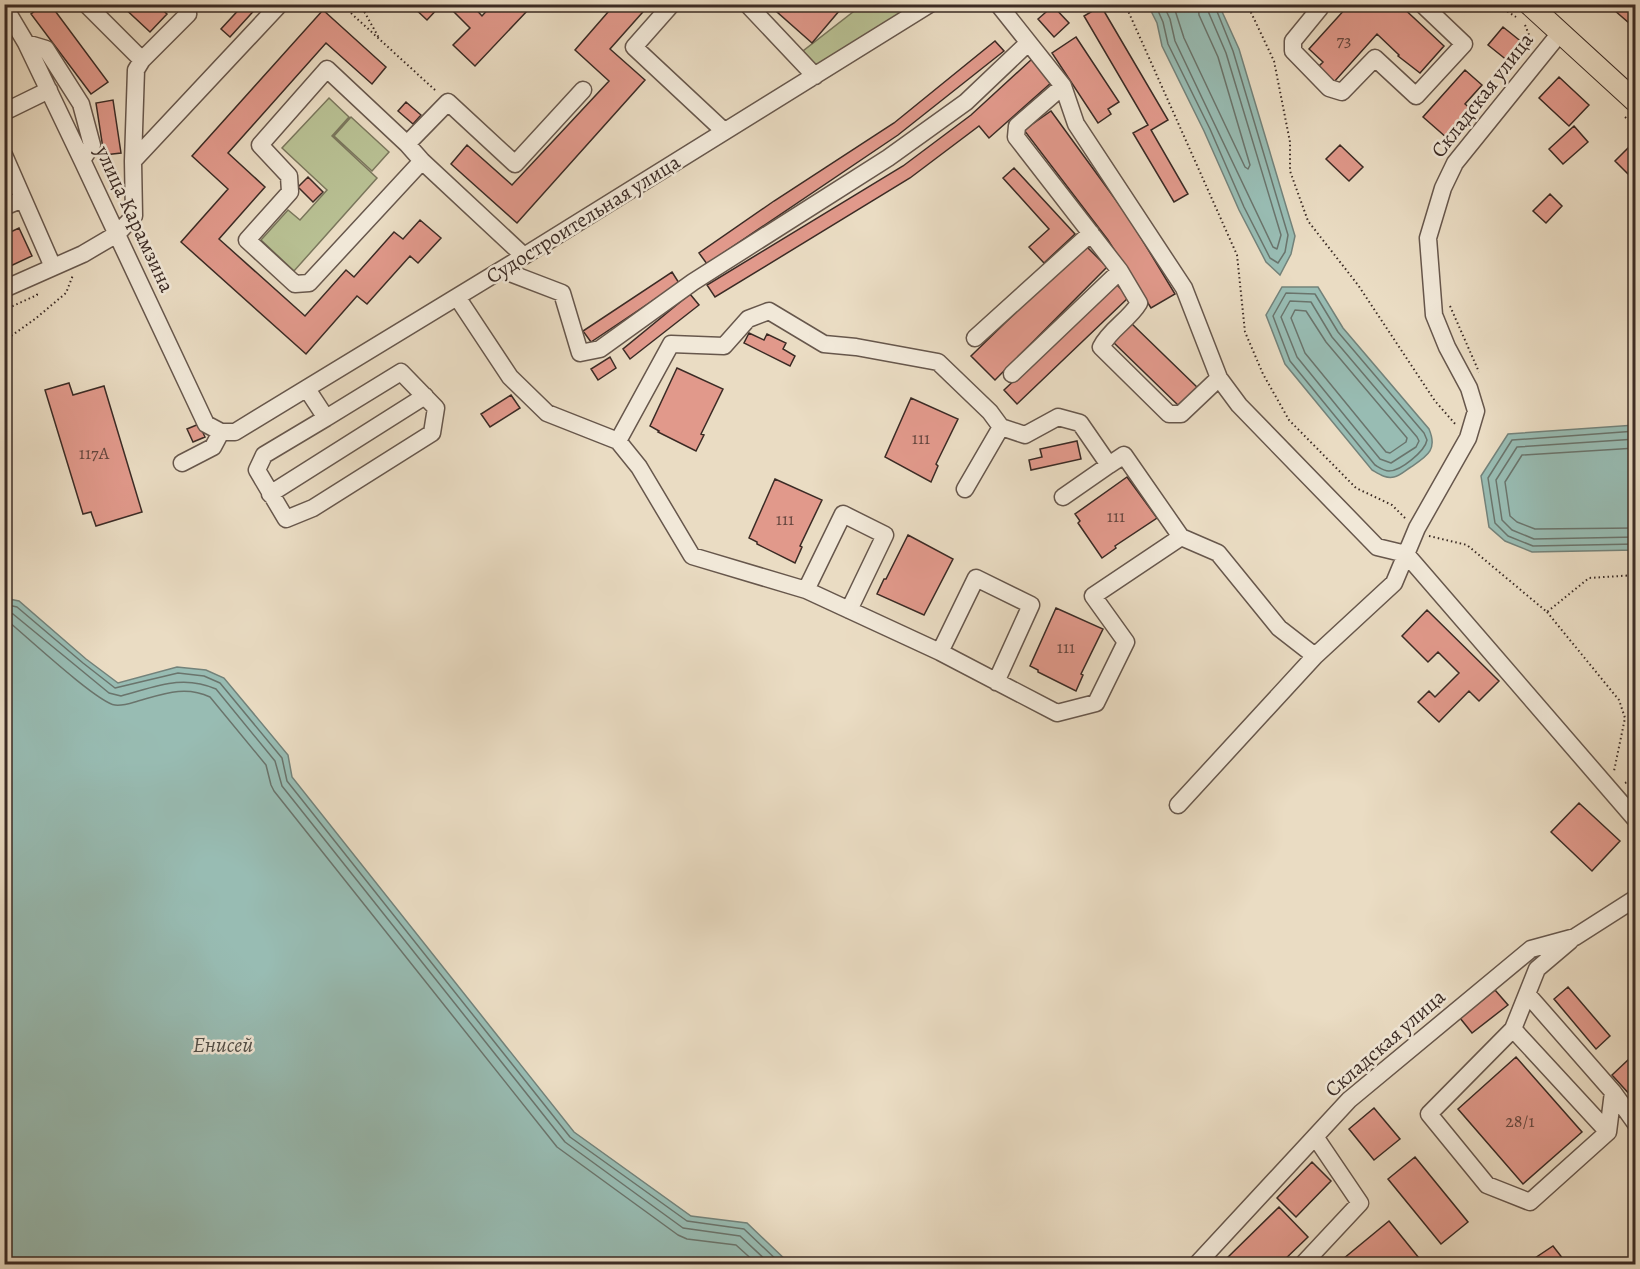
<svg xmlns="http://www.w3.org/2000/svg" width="1640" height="1269" viewBox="0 0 1640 1269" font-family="Alegreya,serif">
<rect width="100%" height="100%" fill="#eadcc3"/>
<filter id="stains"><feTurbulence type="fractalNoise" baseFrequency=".00333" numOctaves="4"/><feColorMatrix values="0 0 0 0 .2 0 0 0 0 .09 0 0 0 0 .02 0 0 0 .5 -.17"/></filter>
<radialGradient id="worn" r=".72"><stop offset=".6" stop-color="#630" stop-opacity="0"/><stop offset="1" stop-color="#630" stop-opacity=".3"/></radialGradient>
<path fill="#b8c093" stroke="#7a765c" stroke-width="1.5" d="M 862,5 L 919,5 L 817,69 L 803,51 Z
M 329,98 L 349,117 L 332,136 L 377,178 L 294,271 L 261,240 L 288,210 L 300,220 L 327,190 L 282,148 Z
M 351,117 L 389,152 L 372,171 L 334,136 Z"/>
<path fill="#98bcb3" stroke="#73827a" stroke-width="1.5" d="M 1148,5 L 1219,5 L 1239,49 L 1295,236 L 1291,254 L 1280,275 L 1266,262 L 1239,210 L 1204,131 L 1162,46 L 1157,23 Z
M 1282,287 L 1318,287 L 1343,328 L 1429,429 C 1438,450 1427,456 1411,467 C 1406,470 1400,476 1394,477 C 1386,479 1379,474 1372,470 L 1285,364 L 1266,315 Z
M 1635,425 L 1635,550 L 1532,552 L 1505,541 L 1489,527 L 1481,476 L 1508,434 Z
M 4,598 L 19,601 L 86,659 L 118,683 L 177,667 L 206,670 L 224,678 L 288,755 L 292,777 L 574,1132 L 691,1216 L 747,1223 L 790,1264 L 5,1264 Z"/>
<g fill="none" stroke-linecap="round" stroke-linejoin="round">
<path stroke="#6a746c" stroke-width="1.5" d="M 1155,4 L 1163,22 L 1168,44 L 1210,129 L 1244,207 L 1270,258 L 1278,263 L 1285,252 L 1288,235 L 1233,51 L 1214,4
M 1163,4 L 1170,19 L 1175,41 L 1273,247 L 1277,249 L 1281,235 L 1226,53 L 1208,11 L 1207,4
M 1173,4 L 1184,38 L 1245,167 L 1248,169 L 1250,165 L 1218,57 L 1199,15 L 1198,4
M 1286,293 L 1315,294 L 1338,332 L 1424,433 L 1427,440 C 1425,451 1401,471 1389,471 C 1384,471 1380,468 1375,465 L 1290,361 L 1273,316 Z
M 1290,301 L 1311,302 L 1332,337 L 1417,437 L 1419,441 L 1416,447 L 1391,463 L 1380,459 L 1297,357 L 1281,317 Z
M 1295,310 L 1306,311 L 1326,342 L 1407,438 L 1406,442 L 1390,453 L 1386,452 L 1305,353 L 1291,318 Z
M 1636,431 L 1512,440 L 1488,478 L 1495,523 L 1508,536 L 1533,546 L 1636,544
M 1636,439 L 1517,447 L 1496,480 L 1502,520 L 1512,530 L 1534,539 L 1636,537
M 1636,448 L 1522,455 L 1505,482 L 1510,516 L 1517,522 L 1535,529 L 1636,528
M 4,604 L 17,607 L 83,663 L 115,688 L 178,673 L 204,676 L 220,683 L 282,758 L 287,781 L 570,1137 L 687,1221 L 744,1229 L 781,1264
M 4,612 L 13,614 L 109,693 L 121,696 C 155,687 182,674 216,689 L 275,761 L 282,786 L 565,1142 L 683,1228 L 740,1236 L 770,1264
M 4,621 L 9,622 C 27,637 98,703 115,705 C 123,706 131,703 138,701 C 163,694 185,685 210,697 L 266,765 L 271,785 L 274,791 L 557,1147 L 678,1235 L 687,1239 L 736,1245 L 757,1264"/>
</g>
<path fill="#e1998b" stroke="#3b2b25" stroke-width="1.5" d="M 44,4 L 50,4 L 108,82 L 91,94 L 31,14 Z
M 120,4 L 156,4 L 167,14 L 150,32 Z
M 244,4 L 260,4 L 230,37 L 221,29 Z
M 410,4 L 442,4 L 427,20 Z
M 446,4 L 471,4 L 482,16 L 493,4 L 523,4 L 528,10 L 475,66 L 453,45 L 470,28 Z
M 615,4 L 650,4 L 610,49 L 645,80 L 517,223 L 451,164 L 467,145 L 512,185 L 609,81 L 575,50 Z
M 768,4 L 810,6 L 845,4 L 812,43 Z
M 1345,4 L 1399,4 L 1444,46 L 1420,73 L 1398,56 L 1399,55 L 1377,34 L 1334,82 L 1318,67 L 1323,62 L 1309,49 L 1347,7 Z
M 1619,4 L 1636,4 L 1636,29 L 1614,10 Z
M 1053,6 L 1069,23 L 1054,37 L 1038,19 Z
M 1101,6 L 1168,120 L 1151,130 L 1188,194 L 1174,202 L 1133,133 L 1148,125 L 1084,16 Z
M 323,10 L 386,67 L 372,84 L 326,43 L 228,153 L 265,187 L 219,239 L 305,316 L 346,270 L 354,277 L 394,232 L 403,239 L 420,220 L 441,238 L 418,263 L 410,256 L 367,304 L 357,296 L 306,354 L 181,242 L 228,189 L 192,156 Z
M 1503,27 L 1523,43 L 1508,61 L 1488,45 Z
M 1076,37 L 1119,102 L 1108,109 L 1111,114 L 1098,123 L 1052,53 Z
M 995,41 L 1004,51 L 898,135 L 707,264 L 699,253 L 774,201 L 894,123 Z
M 1032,59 L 1052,82 L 989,138 L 979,126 L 910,178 L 715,297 L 707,285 L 903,166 L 971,115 Z
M 1465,70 L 1482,85 L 1465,104 L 1472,110 L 1447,138 L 1423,117 Z
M 1559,77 L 1589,105 L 1569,126 L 1539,98 Z
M 113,100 L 121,153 L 104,155 L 96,103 Z
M 406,102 L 421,115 L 413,124 L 398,111 Z
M 1051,111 L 1129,218 L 1175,294 L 1151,308 L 1108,240 L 1024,130 Z
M 1574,126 L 1588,142 L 1563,164 L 1549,149 Z
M 1340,145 L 1363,167 L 1349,181 L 1326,159 Z
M 1629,147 L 1636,153 L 1636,168 L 1629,175 L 1615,161 Z
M 1014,168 L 1075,234 L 1044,263 L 1029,247 L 1049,229 L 1003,178 Z
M 308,177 L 323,192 L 313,202 L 298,187 Z
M 1550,194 L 1562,206 L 1546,223 L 1533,211 Z
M 19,228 L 32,256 L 4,269 L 4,235 Z
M 1085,245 L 1107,267 L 995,380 L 971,356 Z
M 672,272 L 679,283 L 591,342 L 583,331 Z
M 1116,284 L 1129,297 L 1017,404 L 1004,390 Z
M 690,294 L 699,305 L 630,359 L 623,349 Z
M 1131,323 L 1199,389 L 1181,408 L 1113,342 Z
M 749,333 L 764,340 L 767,334 L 786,343 L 783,349 L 795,356 L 790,366 L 744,343 Z
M 610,357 L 616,368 L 598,380 L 591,369 Z
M 677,368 L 723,389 L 701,434 L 704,435 L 696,451 L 658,432 L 659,431 L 650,426 Z
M 69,383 L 73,395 L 104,386 L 142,512 L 96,526 L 91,512 L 83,514 L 45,390 Z
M 511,395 L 520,408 L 490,427 L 481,414 Z
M 911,398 L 958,419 L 936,464 L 938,466 L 931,482 L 885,457 Z
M 199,424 L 205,437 L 193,442 L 187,429 Z
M 1077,441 L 1081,459 L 1031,470 L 1029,460 L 1042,457 L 1040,449 Z
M 1127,477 L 1157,518 L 1115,546 L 1116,548 L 1102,558 L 1078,523 L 1080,521 L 1075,514 Z
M 775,479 L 822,500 L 800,546 L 802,547 L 795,563 L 757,544 L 757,542 L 749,538 Z
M 908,535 L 953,559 L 924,615 L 877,594 L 884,579 L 886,579 Z
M 1056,608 L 1103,629 L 1081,674 L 1083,675 L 1076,691 L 1038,672 L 1038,670 L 1030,666 Z
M 1427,610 L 1499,681 L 1479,701 L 1469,691 L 1439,722 L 1418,702 L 1429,691 L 1435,697 L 1459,673 L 1438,652 L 1428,662 L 1402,636 Z
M 1579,803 L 1620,841 L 1592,871 L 1551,832 Z
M 1568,987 L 1610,1036 L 1596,1049 L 1554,999 Z
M 1495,990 L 1508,1005 L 1472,1033 L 1460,1018 Z
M 1516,1057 L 1582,1132 L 1523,1184 L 1458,1109 Z
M 1629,1059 L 1636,1066 L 1636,1092 L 1631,1096 L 1612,1075 Z
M 1374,1108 L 1400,1139 L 1374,1160 L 1349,1129 Z
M 1415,1157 L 1468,1222 L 1441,1244 L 1388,1179 Z
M 1312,1162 L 1331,1181 L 1296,1217 L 1277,1198 Z
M 1279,1207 L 1308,1237 L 1280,1264 L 1225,1264 L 1223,1262 Z
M 1389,1221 L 1423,1263 L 1422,1264 L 1337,1264 Z
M 1553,1246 L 1567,1264 L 1526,1264 Z"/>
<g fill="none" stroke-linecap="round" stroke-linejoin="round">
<defs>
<path id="minor" d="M 86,4 L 142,60 L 188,14 L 183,4
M 672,4 L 634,47 L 724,131
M 747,4 L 815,76
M 998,4 L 1063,86 L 1076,124 L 1184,288 L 1219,378 L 1239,405 L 1377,547 L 1406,554 L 1636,820
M 1316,4 L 1320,8 L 1293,41 L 1293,51 L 1329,88 L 1342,92 L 1375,58 L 1416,96 L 1464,44 L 1422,4
M 4,6 L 26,43 L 82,160 L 206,424 L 221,432 L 235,432 L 524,256 L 930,4
M 26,43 L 46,49 L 81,104 L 92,145 L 82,160
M 4,112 L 49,90
M 4,155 L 53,267
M 133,161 L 136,70 L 142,60
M 4,207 L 23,199
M 524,256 L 422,161 L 407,144 L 327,69 L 260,145 L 289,176 L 290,192 L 247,240 L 295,284 L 309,283 L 422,161 L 407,144 L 448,102 L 515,164 L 583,90
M 502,270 L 562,293 L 580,353 L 600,349 L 693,282 L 888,158 L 966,102 L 1028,43
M 1120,271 L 1139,303 C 1129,320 1110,329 1101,347 L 1169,414 L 1181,414 L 1219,378
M 4,289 L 83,254 L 117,234 L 134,216 L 133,161 L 280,4
M 457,297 L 510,377 L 547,413 L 618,441
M 975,338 L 1091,233
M 1012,374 L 1120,271 L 1016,137 L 1017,126 L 1063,86
M 307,389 L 326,418 L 264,455 L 257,470 L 286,519 L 313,508 L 432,433 L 436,408 L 401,372 L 326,418
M 182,463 L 213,447 L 221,432
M 965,489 L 1001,427
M 270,494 L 425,396
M 1063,497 L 1109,465
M 1181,537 L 1093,596 L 1126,642 L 1096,703 L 1057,713 L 940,652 L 806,590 L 692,556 L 639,467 L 618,441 L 671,344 L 724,346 L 748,319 L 769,311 L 824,344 L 856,347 L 938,362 L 990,412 L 1001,427 L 1025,435 L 1058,417 L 1080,423 L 1109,465 L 1124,455 L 1181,537 L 1218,553 L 1279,628 L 1315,656
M 806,590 L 843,514 L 885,535 L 849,610
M 940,652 L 976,578 L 1031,605 L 996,682
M 1178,805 L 1315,656 L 1394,583 L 1417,528 L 1468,438 L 1476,411 L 1469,388 L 1447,347 L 1434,315 L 1428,238 L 1443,188 L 1455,163 L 1560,33
M 1570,941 L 1537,969 L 1513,1029 L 1608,1132 L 1613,1092 L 1636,1124
M 1528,995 L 1613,1092
M 1513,1029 L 1429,1114 L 1487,1185 L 1530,1202 L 1608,1132
M 1197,1264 L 1349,1100 L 1531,949 L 1575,937 L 1636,898
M 1303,1264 L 1360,1203 L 1316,1138"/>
<path id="major" d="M 1529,4 L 1636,102"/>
</defs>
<use href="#minor" stroke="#67574c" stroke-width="19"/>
<use href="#major" stroke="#3b2b25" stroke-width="23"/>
<path stroke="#3b2b25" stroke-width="2" stroke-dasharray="1.5 3" stroke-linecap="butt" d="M 341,4 L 436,91
M 360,4 L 379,38
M 1125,4 L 1237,255 L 1245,332 L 1263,374 L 1289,420 L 1356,488 L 1392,505 L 1406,519
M 1247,4 L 1274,61 L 1290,142 L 1290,171 L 1308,221 L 1358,285 L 1435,401 L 1457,426
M 1496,4 L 1516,17
M 1525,25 L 1532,42
M 1625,117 L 1636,126
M 1450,306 L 1479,372
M 4,310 L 37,295 L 37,292
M 4,341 L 35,319 L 66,293 L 73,275
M 1429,536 L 1467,545 L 1547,612 L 1589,578 L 1636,575
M 1547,612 L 1619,700 L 1625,718 L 1614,771
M 1625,783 L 1636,778"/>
<use href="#minor" stroke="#f1e8d8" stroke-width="16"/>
<use href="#major" stroke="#eadcc3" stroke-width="21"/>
</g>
<g text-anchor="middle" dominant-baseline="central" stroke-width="5" stroke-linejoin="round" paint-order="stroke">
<g font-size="18" fill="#64463e">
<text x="1344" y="40">73</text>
<text x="921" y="438">111</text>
<text x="94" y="453">117А</text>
<text x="1116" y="516">111</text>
<text x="785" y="519">111</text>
<text x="1066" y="647">111</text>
<text x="1520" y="1121">28/1</text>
</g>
<g font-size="21" fill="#3b2b25" stroke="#f1e8d8">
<text transform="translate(1482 95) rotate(-52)">Складская улица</text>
<text transform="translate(135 219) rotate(65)">улица Карамзина</text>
<text transform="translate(583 219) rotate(-32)">Судостроительная улица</text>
<text transform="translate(1385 1043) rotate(-41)">Складская улица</text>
</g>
<g font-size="22" font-style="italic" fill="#524f48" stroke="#f1e8d8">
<text x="223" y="1045">Енисей</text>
</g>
</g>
<rect width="1640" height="1269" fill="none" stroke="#eadcc3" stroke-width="24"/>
<rect x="6" y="6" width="1628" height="1257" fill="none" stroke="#3b2b25" stroke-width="3"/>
<rect x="12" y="12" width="1616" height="1245" fill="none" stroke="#3b2b25" stroke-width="1.5"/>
<rect width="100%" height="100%" filter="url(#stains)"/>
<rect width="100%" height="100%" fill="url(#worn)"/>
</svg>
